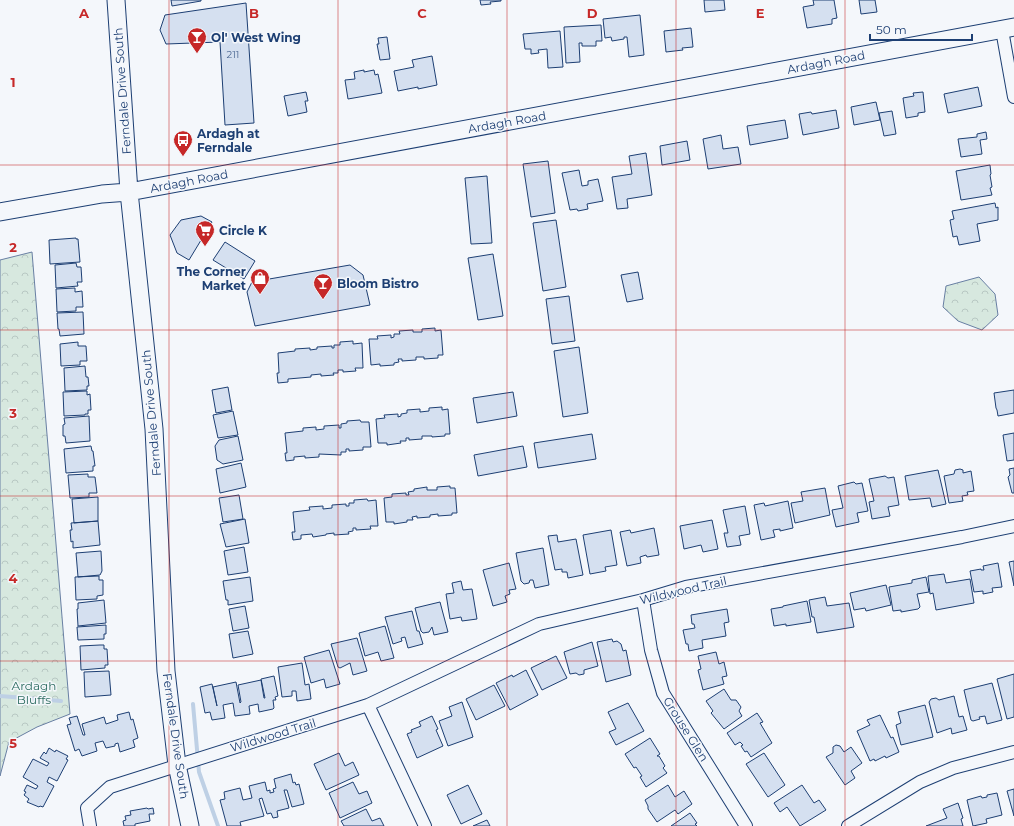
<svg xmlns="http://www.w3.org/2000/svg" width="1014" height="826" viewBox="0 0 1014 826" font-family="Montserrat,sans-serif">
<defs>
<pattern id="forest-crowns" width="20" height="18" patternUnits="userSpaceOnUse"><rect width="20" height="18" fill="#d7e8df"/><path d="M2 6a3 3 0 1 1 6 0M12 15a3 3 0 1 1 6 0" fill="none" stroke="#b8c8c3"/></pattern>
</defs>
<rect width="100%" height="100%" fill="#f4f7fb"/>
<path fill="url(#forest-crowns)" stroke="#687fa3" d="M 32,252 L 70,714 L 37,727 L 9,742 L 0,776 L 0,260 Z
M 979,277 L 995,294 L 998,315 L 982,330 L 958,321 L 943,307 L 946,286 Z"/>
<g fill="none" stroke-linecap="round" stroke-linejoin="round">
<path stroke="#bed0e5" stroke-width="4" d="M 0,696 L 61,701
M 193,704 L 199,772 L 218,826"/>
</g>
<path fill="#d5e0f0" stroke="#1d3f73" d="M 171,0 L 201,0 L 201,1 L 172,6 Z
M 480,0 L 501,0 L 501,1 L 490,2 L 491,4 L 481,5 Z
M 704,0 L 724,0 L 725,10 L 705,12 Z
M 813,0 L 834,0 L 837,18 L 832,19 L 832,24 L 807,28 L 803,7 L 814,5 Z
M 859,0 L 875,0 L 877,12 L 861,14 Z
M 246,3 L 254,123 L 225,125 L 220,42 L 166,44 L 160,30 L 165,15 Z
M 640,15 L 644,55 L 629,57 L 627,37 L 624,37 L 624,39 L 612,41 L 611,37 L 605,38 L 603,19 Z
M 601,25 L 602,41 L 596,41 L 596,46 L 582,46 L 582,43 L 579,43 L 580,62 L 566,63 L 564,27 Z
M 691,28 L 693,47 L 682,48 L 683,50 L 666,52 L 664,31 Z
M 560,31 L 563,67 L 548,68 L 547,49 L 538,50 L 539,53 L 531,54 L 531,49 L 525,49 L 523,34 Z
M 387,37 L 390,59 L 380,60 L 377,44 L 379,44 L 378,38 Z
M 432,56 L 437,85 L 418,89 L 418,87 L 398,91 L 394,71 L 414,67 L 412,60 Z
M 364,70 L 364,72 L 374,70 L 375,75 L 378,74 L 382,93 L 348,99 L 345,80 L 355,79 L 354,72 Z
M 978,87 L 982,106 L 948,113 L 944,94 Z
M 306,92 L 308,101 L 305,101 L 307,112 L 288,116 L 284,96 Z
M 923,92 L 925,112 L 918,113 L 918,116 L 906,118 L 903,98 L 914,96 L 913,93 Z
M 876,102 L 880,120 L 854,125 L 851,107 Z
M 836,110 L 839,128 L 803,135 L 799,114 L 811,112 L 812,114 Z
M 892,111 L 896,134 L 884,136 L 879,113 Z
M 785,120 L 788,138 L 750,145 L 747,126 Z
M 986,132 L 987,139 L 980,140 L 982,154 L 961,157 L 958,139 L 977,137 L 977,134 Z
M 721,135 L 723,149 L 738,147 L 741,164 L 708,169 L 703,139 Z
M 687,141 L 690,160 L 662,165 L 660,146 Z
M 646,153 L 652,195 L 627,199 L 628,208 L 617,209 L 612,177 L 632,174 L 629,156 Z
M 548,161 L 555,213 L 531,217 L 523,164 Z
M 990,165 L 991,174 L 990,175 L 992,187 L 990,188 L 992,195 L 961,200 L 956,171 Z
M 579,170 L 582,186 L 588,185 L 588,181 L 598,179 L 603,201 L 587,204 L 588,209 L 578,211 L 577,209 L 570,210 L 562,173 Z
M 487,176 L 492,243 L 471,244 L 465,178 Z
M 995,203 L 996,208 L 998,207 L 998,220 L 977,224 L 980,241 L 959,245 L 957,236 L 953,237 L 950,220 L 954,219 L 952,211 Z
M 201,216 L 212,222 L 189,260 L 177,253 L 170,235 L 181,220 Z
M 556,220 L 566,287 L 543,291 L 533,223 Z
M 76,238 L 76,239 L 78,239 L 80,262 L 50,264 L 49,240 Z
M 225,242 L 255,261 L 244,279 L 213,260 Z
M 493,254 L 503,316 L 478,320 L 468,258 Z
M 76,263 L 77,267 L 81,267 L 82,282 L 77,282 L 78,286 L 56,288 L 55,265 Z
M 350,265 L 363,275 L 370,305 L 255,326 L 247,292 L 252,282 Z
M 638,272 L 643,299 L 627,302 L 621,275 Z
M 75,288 L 75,292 L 82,291 L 83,307 L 76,307 L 76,311 L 57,312 L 56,289 Z
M 569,296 L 575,341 L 552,344 L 546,299 Z
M 83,312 L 84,334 L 60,336 L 59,329 L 58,329 L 57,313 Z
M 435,328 L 435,331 L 441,330 L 443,355 L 438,355 L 438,358 L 424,359 L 424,357 L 416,357 L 416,360 L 402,361 L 402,359 L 398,359 L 399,362 L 394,363 L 394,365 L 380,366 L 380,364 L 371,365 L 369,339 L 378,339 L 377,336 L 391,335 L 391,338 L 394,337 L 394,334 L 400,334 L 399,331 L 413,330 L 413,332 L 422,332 L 422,329 Z
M 353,341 L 353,344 L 362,343 L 363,368 L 355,368 L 356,371 L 343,372 L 343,370 L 338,370 L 338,373 L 333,373 L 334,375 L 321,376 L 321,374 L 311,375 L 311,377 L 288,379 L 288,382 L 278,383 L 277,373 L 279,373 L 278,353 L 295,351 L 295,349 L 310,348 L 310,350 L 317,349 L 317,347 L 332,346 L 332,348 L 334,348 L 334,345 L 340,345 L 340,342 Z
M 78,342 L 78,346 L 86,346 L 87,361 L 80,361 L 80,365 L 61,366 L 60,344 Z
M 579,347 L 588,413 L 563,417 L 554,351 Z
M 85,366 L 86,377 L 88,377 L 89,386 L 87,386 L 87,390 L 65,391 L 64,368 Z
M 228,387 L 232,410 L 216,413 L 212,390 Z
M 1014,390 L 1014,413 L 998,416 L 997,410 L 996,408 L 994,393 Z
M 87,391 L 87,395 L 90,394 L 91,410 L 88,410 L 88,414 L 85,414 L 85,415 L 64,416 L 63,392 Z
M 513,392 L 517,416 L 477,423 L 473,398 Z
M 442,407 L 442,410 L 448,409 L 450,434 L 445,434 L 445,436 L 432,437 L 432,436 L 422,436 L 422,439 L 409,440 L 409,438 L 406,438 L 406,441 L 400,441 L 401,443 L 387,445 L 387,443 L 378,443 L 376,419 L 385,418 L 384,415 L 398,414 L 398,417 L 401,416 L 401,414 L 407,413 L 407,410 L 420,409 L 420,412 L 429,411 L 429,408 Z
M 233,411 L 238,435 L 218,438 L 213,415 Z
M 89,416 L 90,441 L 66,443 L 65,436 L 63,436 L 63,425 L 65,424 L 64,418 Z
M 360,420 L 361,422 L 369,422 L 371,447 L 363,447 L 363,450 L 349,451 L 349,449 L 346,449 L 346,452 L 341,452 L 341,455 L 319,454 L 319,457 L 305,458 L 305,456 L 294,457 L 294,460 L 286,461 L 285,453 L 287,453 L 285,433 L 303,431 L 303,428 L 316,427 L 316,430 L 324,429 L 324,426 L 339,425 L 339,428 L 341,428 L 341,424 L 347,423 L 347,421 Z
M 1014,433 L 1014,460 L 1007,461 L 1003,435 Z
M 592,434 L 596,459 L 538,468 L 534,443 Z
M 238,436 L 243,460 L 223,464 L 217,460 L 215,446 L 219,440 Z
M 91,446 L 92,451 L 93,451 L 95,466 L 93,466 L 93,471 L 66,473 L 64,449 Z
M 523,446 L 527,467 L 478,476 L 474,455 Z
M 241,463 L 246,487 L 220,493 L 216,469 Z
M 1014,468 L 1014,493 L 1012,493 L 1008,477 L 1010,475 L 1009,469 Z
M 960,469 L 963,470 L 963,473 L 971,471 L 974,491 L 967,492 L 968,495 L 962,496 L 963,501 L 949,503 L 944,476 L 954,474 L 955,470 Z
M 938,470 L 946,504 L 932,507 L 930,498 L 909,500 L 905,476 Z
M 88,474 L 88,477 L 95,477 L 97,493 L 89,493 L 89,497 L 70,498 L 68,475 Z
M 885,476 L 888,478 L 894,477 L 899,505 L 888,507 L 890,516 L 872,519 L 869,502 L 874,501 L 869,479 Z
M 854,482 L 856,484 L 862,483 L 868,511 L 857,513 L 859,522 L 836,527 L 832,510 L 843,508 L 838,486 Z
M 450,486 L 450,488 L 455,488 L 457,513 L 452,513 L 452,515 L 438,516 L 438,514 L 430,515 L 430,517 L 417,518 L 417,516 L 412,517 L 413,520 L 407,520 L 407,522 L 394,524 L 394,522 L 386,522 L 384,498 L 392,497 L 392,494 L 406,493 L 406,495 L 409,495 L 408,492 L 414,491 L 414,489 L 427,487 L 427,490 L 437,490 L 437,487 Z
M 825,488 L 830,515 L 795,523 L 791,503 L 803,501 L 801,492 Z
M 239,495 L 243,519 L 223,522 L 219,498 Z
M 98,497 L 98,521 L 74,523 L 72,499 Z
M 367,499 L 368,501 L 376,500 L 378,526 L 370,526 L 371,529 L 356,530 L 356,528 L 353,528 L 353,531 L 348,532 L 349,534 L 334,535 L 334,533 L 326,534 L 326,535 L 313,537 L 312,534 L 301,535 L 301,539 L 293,540 L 292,532 L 295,532 L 293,512 L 310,510 L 309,507 L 323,506 L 323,509 L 332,508 L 332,505 L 346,504 L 346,506 L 349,506 L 349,503 L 354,503 L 354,500 Z
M 788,501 L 793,528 L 780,531 L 780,529 L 773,530 L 775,537 L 761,540 L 754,505 L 764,503 L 765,506 Z
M 745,506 L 750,534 L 739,536 L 741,545 L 727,547 L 724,533 L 728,533 L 723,510 Z
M 245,519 L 249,543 L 226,547 L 220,524 Z
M 712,520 L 718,549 L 703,552 L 701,545 L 684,549 L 680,526 Z
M 98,521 L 100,545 L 73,548 L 73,541 L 71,542 L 70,530 L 72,530 L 71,523 Z
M 654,528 L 659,555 L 647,557 L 646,555 L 640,557 L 641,563 L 627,566 L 620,532 L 630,530 L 631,533 Z
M 611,530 L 617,565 L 605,567 L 606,571 L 590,574 L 583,535 Z
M 557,535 L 558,542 L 576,539 L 583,575 L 568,578 L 567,572 L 562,572 L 562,569 L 555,570 L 548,536 Z
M 244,547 L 248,572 L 228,575 L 224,551 Z
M 543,548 L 549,585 L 535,588 L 533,580 L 530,580 L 529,583 L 524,584 L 521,581 L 516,553 Z
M 101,551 L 102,571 L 100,575 L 78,577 L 76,553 Z
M 1014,561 L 1014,586 L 1009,562 Z
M 509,563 L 516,589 L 509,590 L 510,594 L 505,596 L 507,602 L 493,606 L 483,570 Z
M 998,563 L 1002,587 L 992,588 L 993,592 L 983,594 L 983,591 L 974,592 L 970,571 L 981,569 L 981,570 L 984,570 L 983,566 Z
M 944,574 L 946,583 L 970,579 L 974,603 L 936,610 L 933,593 L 930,594 L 928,576 Z
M 99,576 L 99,580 L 103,580 L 103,595 L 97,596 L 97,599 L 76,600 L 75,577 Z
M 250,577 L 253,601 L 228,605 L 228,600 L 226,600 L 223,581 Z
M 926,577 L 929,592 L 917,594 L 920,607 L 918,609 L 901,612 L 901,610 L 893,611 L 889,587 L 912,583 L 912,580 Z
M 461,581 L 463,590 L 472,589 L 477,619 L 462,621 L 461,617 L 450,619 L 446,594 L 454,593 L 452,583 Z
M 886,585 L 891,605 L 866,611 L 865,608 L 854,610 L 850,593 Z
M 825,597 L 827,606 L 849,603 L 854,627 L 817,633 L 814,617 L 812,617 L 809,600 Z
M 104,600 L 106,623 L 78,626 L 77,609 L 78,609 L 78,603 Z
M 807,601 L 811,622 L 786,626 L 786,624 L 774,626 L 771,609 L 783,607 L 783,606 Z
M 440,602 L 448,632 L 434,635 L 432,627 L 429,632 L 423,633 L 421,631 L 415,608 Z
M 245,606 L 249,628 L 233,631 L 229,609 Z
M 727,609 L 729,622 L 724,623 L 726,636 L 702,640 L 703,648 L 689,651 L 688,644 L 686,644 L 683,630 L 695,628 L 694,624 L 692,624 L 691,615 Z
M 412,611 L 417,631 L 419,631 L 423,644 L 408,648 L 405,637 L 401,638 L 402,641 L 393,644 L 385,617 Z
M 106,625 L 106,634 L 104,634 L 104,639 L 78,640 L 77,627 Z
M 385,626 L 394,658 L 381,661 L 378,652 L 365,656 L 359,633 Z
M 248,631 L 253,654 L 233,658 L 229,634 Z
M 357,638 L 367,671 L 353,675 L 350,663 L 340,668 L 338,667 L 331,644 Z
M 612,639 L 613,642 L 617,641 L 621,644 L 623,651 L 626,650 L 631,675 L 606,682 L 597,642 Z
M 592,642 L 598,666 L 584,670 L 584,674 L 579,675 L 576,673 L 570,674 L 564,652 Z
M 100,645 L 104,645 L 104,649 L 107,649 L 108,665 L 105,665 L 105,668 L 81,670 L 80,646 Z
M 329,650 L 340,684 L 326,688 L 324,679 L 311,683 L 304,657 Z
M 716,652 L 719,664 L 724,662 L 727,676 L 722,677 L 724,684 L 703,690 L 698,670 L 701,669 L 698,656 Z
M 556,656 L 567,678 L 542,690 L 531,668 Z
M 302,663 L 305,685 L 309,684 L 311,699 L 297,701 L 296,691 L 292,691 L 292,696 L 282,697 L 278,667 Z
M 526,670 L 538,695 L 510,710 L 496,683 L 512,675 L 513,677 Z
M 109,671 L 111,695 L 85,697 L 84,672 Z
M 1014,674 L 1014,717 L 1007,719 L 997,679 Z
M 274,676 L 278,696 L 275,697 L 276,700 L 273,700 L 274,708 L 273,709 L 259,712 L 258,704 L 249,706 L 250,714 L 235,716 L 233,703 L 223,705 L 225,718 L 212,720 L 210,712 L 205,713 L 200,687 L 212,684 L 217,706 L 213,687 L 236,682 L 240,703 L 241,702 L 238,685 L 261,680 L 264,698 L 265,698 L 261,679 Z
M 992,683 L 1002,720 L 987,724 L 985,716 L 979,717 L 980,719 L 973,721 L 971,720 L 964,690 Z
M 494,685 L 505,706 L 476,720 L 466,699 Z
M 724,689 L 731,700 L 736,700 L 741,707 L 739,711 L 742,716 L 724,729 L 711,713 L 713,711 L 706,701 Z
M 954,696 L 959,717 L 963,716 L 967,730 L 952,734 L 951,728 L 937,733 L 929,702 L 931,699 L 936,698 L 939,700 Z
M 462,702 L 473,737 L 448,746 L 439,721 L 452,716 L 449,707 Z
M 628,703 L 644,731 L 616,745 L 609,732 L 616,729 L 608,712 Z
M 925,705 L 933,737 L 901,745 L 896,725 L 901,723 L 898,712 Z
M 129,712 L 131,720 L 133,719 L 138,738 L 133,740 L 135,747 L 120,752 L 118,743 L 115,744 L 115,746 L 106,748 L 103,741 L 95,743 L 97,751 L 82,756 L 79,749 L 75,751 L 67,725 L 71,724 L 69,718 L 77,716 L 83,735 L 85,735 L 82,724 L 104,717 L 106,724 L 118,720 L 117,715 Z
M 757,713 L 763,722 L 760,723 L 772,743 L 751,757 L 747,751 L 745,752 L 741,746 L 743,745 L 740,742 L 735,745 L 727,733 Z
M 880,715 L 891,738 L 893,737 L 899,752 L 886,758 L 885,756 L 875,761 L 874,759 L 870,761 L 857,731 L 870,725 L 867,720 Z
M 432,716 L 438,729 L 436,730 L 443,746 L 417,758 L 407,734 L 412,732 L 411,730 L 421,726 L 419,722 Z
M 650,738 L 660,754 L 657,756 L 659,756 L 665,766 L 663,768 L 667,773 L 646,787 L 640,777 L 642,776 L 636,767 L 634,768 L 625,754 Z
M 836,745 L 840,746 L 844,752 L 851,747 L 862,763 L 851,771 L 855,778 L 845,785 L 826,757 L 833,753 L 833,747 Z
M 49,748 L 55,752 L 56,750 L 68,756 L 66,759 L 68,760 L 57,781 L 49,777 L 47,782 L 54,786 L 43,807 L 40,806 L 39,807 L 27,802 L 29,799 L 24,795 L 26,792 L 24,791 L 27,785 L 36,789 L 38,786 L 23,777 L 33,759 L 47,766 L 49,763 L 40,758 L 44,752 L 46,754 Z
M 339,753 L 345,766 L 353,762 L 359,775 L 326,790 L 314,764 Z
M 764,753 L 785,785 L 768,797 L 746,764 Z
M 291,774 L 293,783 L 295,782 L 296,785 L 299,784 L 304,804 L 292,807 L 287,790 L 284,790 L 289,808 L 277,811 L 278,817 L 273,818 L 271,813 L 267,814 L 262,798 L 259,799 L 264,816 L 240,822 L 241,826 L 227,826 L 220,800 L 225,799 L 224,792 L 240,788 L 243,800 L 252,798 L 249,786 L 265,782 L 267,791 L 270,790 L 270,793 L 274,792 L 273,789 L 276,788 L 274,779 Z
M 353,782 L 359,794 L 367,791 L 372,803 L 340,818 L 329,793 Z
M 468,785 L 482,814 L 461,824 L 447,795 Z
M 668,785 L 675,797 L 684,791 L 692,804 L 678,814 L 675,810 L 657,822 L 648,809 L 648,806 L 645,800 Z
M 802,785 L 814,803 L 819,800 L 826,810 L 800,826 L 787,807 L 780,812 L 774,803 Z
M 1014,789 L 1014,816 L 1007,791 Z
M 997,793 L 1002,815 L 986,819 L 987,823 L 973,826 L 967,800 L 981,796 L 982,798 L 987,797 L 987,795 Z
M 958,803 L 963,818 L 961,819 L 963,826 L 926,826 L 947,818 L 943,809 Z
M 147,808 L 148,809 L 153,808 L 154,814 L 149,814 L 150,821 L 135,824 L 135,826 L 124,826 L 123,821 L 126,820 L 125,816 L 131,815 L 130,811 Z
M 366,809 L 372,821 L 380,818 L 384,826 L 344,826 L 341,821 Z
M 690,813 L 697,823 L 695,824 L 697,826 L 671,826 Z
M 487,820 L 490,826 L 473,826 Z"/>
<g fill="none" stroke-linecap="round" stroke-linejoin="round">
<defs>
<path id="street" d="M 1002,30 L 1014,97
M 643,600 L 651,650 L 663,693 L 746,826
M 368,705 L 425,826
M 90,826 L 87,808 L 110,787 L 368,705 L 539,624 L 643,600 L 686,587 L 962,537 L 1014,526
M 848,826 L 920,782 L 953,768 L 1014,752"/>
<path id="secondary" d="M 116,0 L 129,192 L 154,429 L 166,671 L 177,765 L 190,826
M 0,212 L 102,194 L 129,192 L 1014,27"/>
</defs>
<use href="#street" stroke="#1d3f73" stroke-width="14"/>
<use href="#secondary" stroke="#1d3f73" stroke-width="19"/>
<use href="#street" stroke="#f4f7fb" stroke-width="12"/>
<use href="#secondary" stroke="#f4f7fb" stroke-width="17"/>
</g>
<path fill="none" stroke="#c62828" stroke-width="1" stroke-opacity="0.55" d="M 169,0 L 169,826M 338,0 L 338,826M 507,0 L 507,826M 676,0 L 676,826M 845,0 L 845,826M 0,165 L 1014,165M 0,330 L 1014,330M 0,496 L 1014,496M 0,661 L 1014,661"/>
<defs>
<symbol id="bar-pin" viewBox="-11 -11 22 30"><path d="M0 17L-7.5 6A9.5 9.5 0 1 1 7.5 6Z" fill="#c62828" stroke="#f4f7fb"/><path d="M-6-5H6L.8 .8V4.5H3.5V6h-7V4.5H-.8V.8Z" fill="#fff"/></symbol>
<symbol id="bus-pin" viewBox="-11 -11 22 30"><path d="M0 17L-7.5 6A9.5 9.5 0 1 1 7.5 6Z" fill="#c62828" stroke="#f4f7fb"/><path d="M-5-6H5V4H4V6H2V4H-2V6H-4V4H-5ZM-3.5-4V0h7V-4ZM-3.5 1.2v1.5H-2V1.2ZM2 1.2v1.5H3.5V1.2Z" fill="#fff"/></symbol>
<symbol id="supermarket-pin" viewBox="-11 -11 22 30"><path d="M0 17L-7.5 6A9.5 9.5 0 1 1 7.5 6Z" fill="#c62828" stroke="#f4f7fb"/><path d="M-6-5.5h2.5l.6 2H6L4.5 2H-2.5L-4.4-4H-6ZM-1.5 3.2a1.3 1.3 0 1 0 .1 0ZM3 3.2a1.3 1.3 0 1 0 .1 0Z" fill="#fff"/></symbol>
<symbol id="shop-pin" viewBox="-11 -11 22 30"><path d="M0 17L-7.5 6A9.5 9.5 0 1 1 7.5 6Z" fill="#c62828" stroke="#f4f7fb"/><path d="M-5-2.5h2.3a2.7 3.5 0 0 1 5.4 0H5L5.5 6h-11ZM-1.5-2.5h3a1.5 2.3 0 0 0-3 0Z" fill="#fff"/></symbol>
</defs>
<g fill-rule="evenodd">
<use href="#bar-pin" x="186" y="26" width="22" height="30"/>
<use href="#bus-pin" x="172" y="129" width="22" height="30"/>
<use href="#supermarket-pin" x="194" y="219" width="22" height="30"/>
<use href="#shop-pin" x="249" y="267" width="22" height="30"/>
<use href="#bar-pin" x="312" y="272" width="22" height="30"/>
</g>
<g text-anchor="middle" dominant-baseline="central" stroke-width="3" stroke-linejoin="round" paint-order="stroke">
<g font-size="10" fill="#4b6792">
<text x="233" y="54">211</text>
</g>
<g font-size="12" font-weight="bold" fill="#1d3f73" stroke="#f4f7fb" text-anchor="start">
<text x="211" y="37">Ol' West Wing</text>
<text x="197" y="133">Ardagh at<tspan x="197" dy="14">Ferndale</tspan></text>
<text x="219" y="230">Circle K</text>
<text x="246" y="271" text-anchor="end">The Corner<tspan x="246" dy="14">Market</tspan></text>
<text x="337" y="283">Bloom Bistro</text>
</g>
<g font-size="12" fill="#1d3f73" stroke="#f4f7fb">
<text transform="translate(826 62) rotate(-11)">Ardagh Road</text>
<text transform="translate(122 91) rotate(-94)">Ferndale Drive South</text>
<text transform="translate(507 122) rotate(-10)">Ardagh Road</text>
<text transform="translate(189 181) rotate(-11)">Ardagh Road</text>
<text transform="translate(151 413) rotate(-95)">Ferndale Drive South</text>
<text transform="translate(683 590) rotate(-13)">Wildwood Trail</text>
<text transform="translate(686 729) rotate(58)">Grouse Glen</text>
<text transform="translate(273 735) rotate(-17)">Wildwood Trail</text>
<text transform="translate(176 736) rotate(82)">Ferndale Drive South</text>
</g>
<g font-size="12" fill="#2c6c60" stroke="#f4f7fb">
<text x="34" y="685">Ardagh<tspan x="34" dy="14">Bluffs</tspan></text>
</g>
</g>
<g font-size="13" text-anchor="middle" font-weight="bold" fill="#c62828" stroke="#f4f7fb" stroke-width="3" stroke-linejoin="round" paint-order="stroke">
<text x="84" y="18">A</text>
<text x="254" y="18">B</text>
<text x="422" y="18">C</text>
<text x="592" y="18">D</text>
<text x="760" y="18">E</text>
<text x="13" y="87">1</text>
<text x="13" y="252">2</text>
<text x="13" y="418">3</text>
<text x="13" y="583">4</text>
<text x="13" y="748">5</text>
</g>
<path d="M870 34v6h102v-6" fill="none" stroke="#1d3f73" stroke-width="2"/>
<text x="876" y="34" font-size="12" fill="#1d3f73" stroke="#f4f7fb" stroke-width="3" paint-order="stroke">50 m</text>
</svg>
